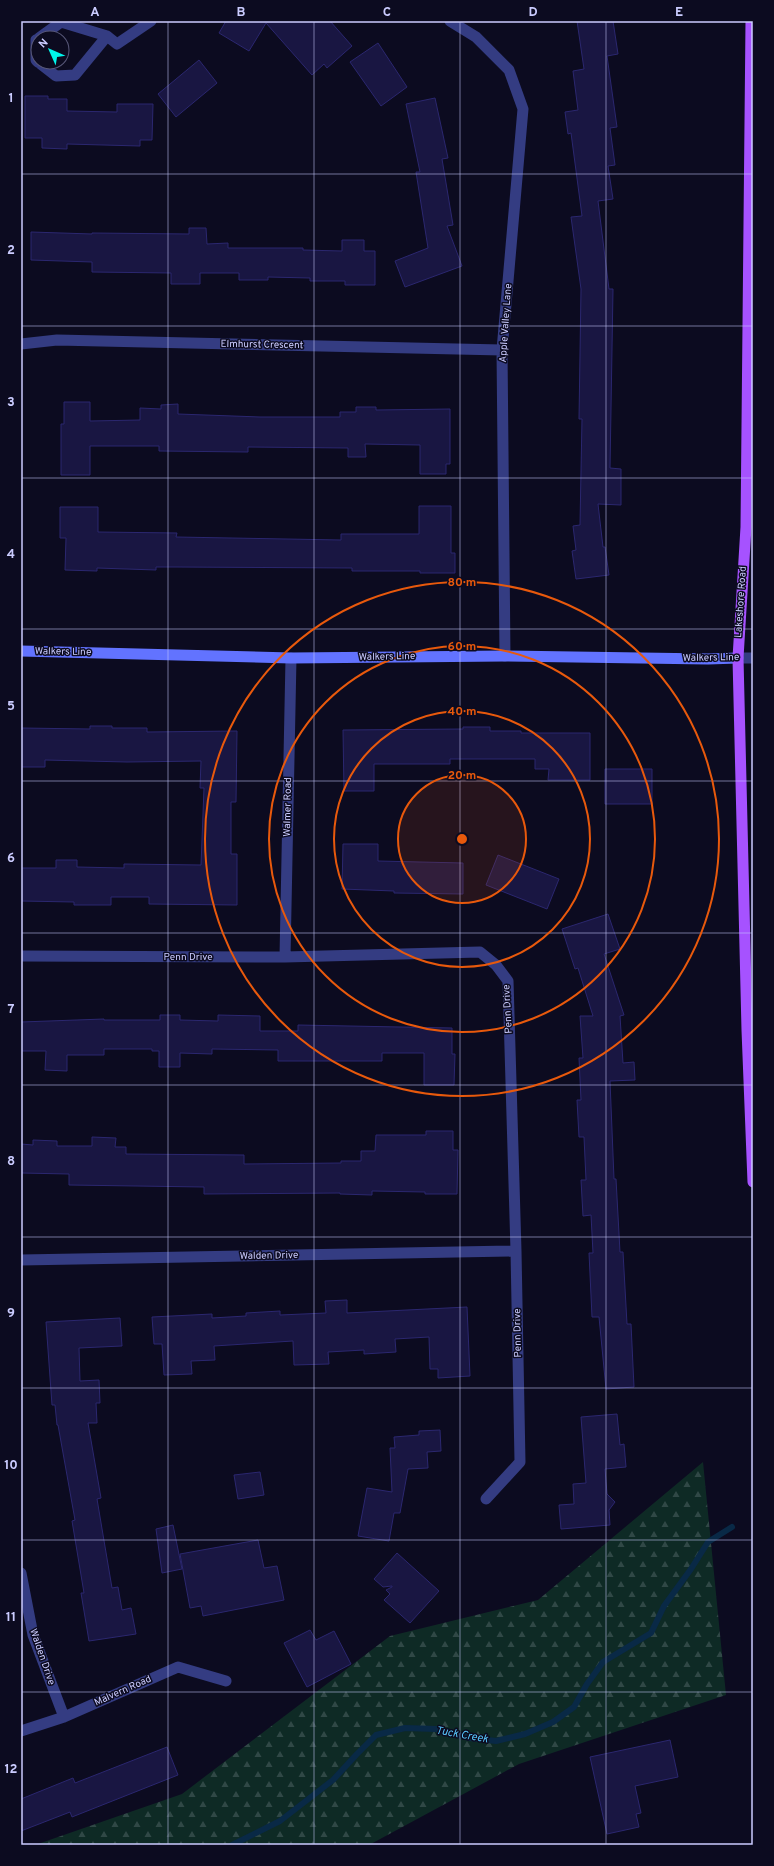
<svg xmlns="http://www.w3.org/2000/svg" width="774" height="1866" viewBox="0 0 774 1866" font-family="Overpass,sans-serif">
<defs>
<pattern id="forest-firs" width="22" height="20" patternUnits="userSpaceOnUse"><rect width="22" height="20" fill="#0e2a25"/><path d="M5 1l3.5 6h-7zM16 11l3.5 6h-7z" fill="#304846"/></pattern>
</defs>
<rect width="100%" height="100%" fill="#0c0b20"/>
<path fill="url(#forest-firs)" d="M 703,1462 L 726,1695 L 519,1764 L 369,1845 L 35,1845 L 182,1794 L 390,1636 L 538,1600 Z"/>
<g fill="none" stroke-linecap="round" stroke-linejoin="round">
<path stroke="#092946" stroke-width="6" d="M 232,1845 L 280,1821 L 333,1780 L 357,1754 L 376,1735 L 405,1728 L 436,1729 L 470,1738 L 496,1741 L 525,1734 L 553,1722 L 574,1707 L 587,1684 L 603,1662 L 651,1633 L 664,1606 L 691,1569 L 708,1542 L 732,1527"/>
</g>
<path fill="#191642" stroke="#2b276f" d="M 226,21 L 330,21 L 352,46 L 327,68 L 324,64 L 312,75 L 266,23 L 249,51 L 219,33 Z
M 577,21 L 613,21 L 618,54 L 607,56 L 617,127 L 610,128 L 615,165 L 608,166 L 613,199 L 598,201 L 609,289 L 613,289 L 610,468 L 621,469 L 621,505 L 598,504 L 603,547 L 605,547 L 609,575 L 576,579 L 572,551 L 576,550 L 573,526 L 580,525 L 582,419 L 579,419 L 581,289 L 571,217 L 582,216 L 571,133 L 568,134 L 565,112 L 578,110 L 573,71 L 584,69 Z
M 378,43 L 407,87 L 381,106 L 350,62 Z
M 199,60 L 217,83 L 176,117 L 158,94 Z
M 25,96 L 48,96 L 48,99 L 67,99 L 67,111 L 117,112 L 117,104 L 153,104 L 152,140 L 140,140 L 140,146 L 67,144 L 67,149 L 42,148 L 42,138 L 25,138 Z
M 435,98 L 448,158 L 442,159 L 453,225 L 447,226 L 462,266 L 405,287 L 395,261 L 428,248 L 416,172 L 420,172 L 406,104 Z
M 189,228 L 206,228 L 207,244 L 228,243 L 228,248 L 303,248 L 303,250 L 342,251 L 342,240 L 364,240 L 364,251 L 375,251 L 375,285 L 345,285 L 345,281 L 310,281 L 310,278 L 268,277 L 268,280 L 239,280 L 239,273 L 200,273 L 200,284 L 171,284 L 171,273 L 92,272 L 92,262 L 31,260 L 31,232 L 92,234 L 92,233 L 189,234 Z
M 64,402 L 90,402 L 90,421 L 140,420 L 140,408 L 161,409 L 161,405 L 178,404 L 178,414 L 260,417 L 340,417 L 340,412 L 356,412 L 356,407 L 376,407 L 376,410 L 450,409 L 450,464 L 446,464 L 446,474 L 420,474 L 420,445 L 365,444 L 366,457 L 348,457 L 348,448 L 248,447 L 248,452 L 159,451 L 159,446 L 90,446 L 90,475 L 61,475 L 61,424 L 64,424 Z
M 419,506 L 451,506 L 451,553 L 455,553 L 455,573 L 420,573 L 420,571 L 352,571 L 352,568 L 176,567 L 156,567 L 156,570 L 97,568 L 97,571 L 65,570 L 66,538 L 60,538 L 60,507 L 98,507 L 98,532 L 177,533 L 176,537 L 341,540 L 341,534 L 419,534 Z
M 90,726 L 112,726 L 112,728 L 147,728 L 147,732 L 237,731 L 236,802 L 231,802 L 231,854 L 237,854 L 237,905 L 149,904 L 149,897 L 111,897 L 111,905 L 74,905 L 74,902 L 21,901 L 21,868 L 56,868 L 56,860 L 77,860 L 77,867 L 124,868 L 124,864 L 201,865 L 204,788 L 200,788 L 201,761 L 127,762 L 45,760 L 45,767 L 21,767 L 21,728 L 90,729 Z
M 463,727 L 490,727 L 490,731 L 521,731 L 521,733 L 590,733 L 590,780 L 548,780 L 549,769 L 535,769 L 535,759 L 450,759 L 450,764 L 374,764 L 374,791 L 344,791 L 343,730 L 463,729 Z
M 605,769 L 652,769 L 652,804 L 605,804 Z
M 343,844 L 378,844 L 378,861 L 463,863 L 463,894 L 394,893 L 394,891 L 342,889 Z
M 498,855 L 559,879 L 547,909 L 486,885 Z
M 608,914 L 620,949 L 604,954 L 624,1015 L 620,1016 L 623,1063 L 634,1062 L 635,1080 L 610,1081 L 614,1179 L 616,1179 L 620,1252 L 623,1252 L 627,1324 L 631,1324 L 634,1387 L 606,1389 L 599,1317 L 592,1317 L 589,1253 L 593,1253 L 591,1215 L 583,1216 L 581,1180 L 586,1180 L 584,1137 L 579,1137 L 577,1100 L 581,1100 L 579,1058 L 583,1058 L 580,1016 L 593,1016 L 578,968 L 575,969 L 562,929 Z
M 160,1015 L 180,1015 L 180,1020 L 218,1021 L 218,1015 L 260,1016 L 260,1031 L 298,1031 L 298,1025 L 452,1028 L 452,1054 L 455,1054 L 454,1085 L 424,1085 L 424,1053 L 382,1053 L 382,1061 L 278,1061 L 278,1050 L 212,1049 L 212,1054 L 180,1053 L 180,1067 L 159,1067 L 159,1051 L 152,1051 L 152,1049 L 104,1049 L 104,1055 L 67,1055 L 67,1071 L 45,1070 L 46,1051 L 21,1051 L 21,1022 L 104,1019 L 104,1020 L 160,1020 Z
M 426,1131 L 453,1131 L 453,1150 L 458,1150 L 457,1194 L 425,1194 L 425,1192 L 372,1191 L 372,1195 L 340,1194 L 340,1193 L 204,1194 L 204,1187 L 69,1185 L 69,1174 L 21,1173 L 21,1144 L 33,1145 L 33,1140 L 57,1141 L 57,1146 L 92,1146 L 92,1137 L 116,1138 L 115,1147 L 126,1147 L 126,1154 L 244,1155 L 244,1164 L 341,1163 L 341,1161 L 361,1161 L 361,1151 L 375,1151 L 376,1135 L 426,1135 Z
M 347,1300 L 347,1313 L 467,1307 L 470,1376 L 438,1378 L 438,1369 L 430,1369 L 429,1337 L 395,1339 L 396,1352 L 364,1354 L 364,1350 L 328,1352 L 329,1364 L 294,1365 L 293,1341 L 214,1346 L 215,1360 L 191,1361 L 192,1374 L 164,1375 L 162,1344 L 154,1344 L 152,1317 L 212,1314 L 212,1318 L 246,1316 L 246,1313 L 280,1311 L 280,1315 L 326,1313 L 325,1301 Z
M 120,1318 L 122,1346 L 79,1348 L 80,1381 L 99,1380 L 100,1403 L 96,1403 L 97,1423 L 88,1423 L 101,1498 L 97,1499 L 112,1588 L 118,1587 L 122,1610 L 131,1608 L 136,1634 L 89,1641 L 81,1593 L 84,1593 L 72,1521 L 75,1520 L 58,1425 L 57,1425 L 55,1405 L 52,1405 L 46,1322 Z
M 617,1414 L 620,1445 L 624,1444 L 626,1467 L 605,1469 L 607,1494 L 615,1502 L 609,1510 L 610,1525 L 561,1529 L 559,1505 L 574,1504 L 573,1484 L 586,1483 L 581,1417 Z
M 440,1430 L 441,1451 L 427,1452 L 428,1468 L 408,1469 L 400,1513 L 394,1513 L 389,1541 L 358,1536 L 367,1488 L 392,1492 L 390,1448 L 395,1448 L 394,1437 L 419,1435 L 419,1431 Z
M 260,1472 L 264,1495 L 238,1499 L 234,1475 Z
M 173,1525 L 182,1569 L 162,1573 L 156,1529 Z
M 258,1540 L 264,1568 L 277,1566 L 284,1600 L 203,1616 L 201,1606 L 190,1608 L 180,1554 Z
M 397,1553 L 439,1591 L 410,1623 L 384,1600 L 390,1594 L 386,1590 L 392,1587 L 392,1586 L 383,1587 L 374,1579 Z
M 310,1630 L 316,1640 L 334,1631 L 351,1664 L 307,1687 L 284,1643 Z
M 670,1740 L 678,1777 L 635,1786 L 641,1813 L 636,1814 L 639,1827 L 607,1834 L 590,1757 Z
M 167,1747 L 178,1775 L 72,1817 L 70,1812 L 21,1831 L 21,1799 L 73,1778 L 75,1783 Z"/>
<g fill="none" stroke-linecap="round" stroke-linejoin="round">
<path stroke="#343c82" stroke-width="11" d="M 450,21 L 476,37 L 509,70 L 523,109 L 502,350 L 505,656
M 39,38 L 61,22 L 107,36 L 117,44 L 151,21
M 38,39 L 36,40 L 36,60 L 38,62
M 38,62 L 56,76 L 75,75 L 107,36
M 21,344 L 57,340 L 502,350
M 738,658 L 753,658
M 21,956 L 285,957 L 480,952 L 496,965 L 508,981 L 516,1251 L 520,1462 L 486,1499
M 285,957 L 291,658
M 21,1260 L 516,1251
M 21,1573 L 33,1635 L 64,1717
M 21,1731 L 64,1717 L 178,1667 L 226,1681"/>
<path stroke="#6273ff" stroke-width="11" d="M 21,651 L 291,658 L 505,656 L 708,659 L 738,658"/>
<path stroke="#a652ff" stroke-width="11" d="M 751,21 L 746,527 L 738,658 L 747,1030 L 753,1182"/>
</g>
<path fill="none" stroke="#cbccff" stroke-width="1" stroke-opacity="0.55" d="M 168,21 L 168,1845M 314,21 L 314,1845M 460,21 L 460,1845M 606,21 L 606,1845M 21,174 L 753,174M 21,326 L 753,326M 21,478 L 753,478M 21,629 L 753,629M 21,781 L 753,781M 21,933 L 753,933M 21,1085 L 753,1085M 21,1237 L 753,1237M 21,1388 L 753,1388M 21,1540 L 753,1540M 21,1692 L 753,1692"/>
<circle cx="462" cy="839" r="64" fill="#e8590c" fill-opacity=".12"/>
<g fill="none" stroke="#e8590c" stroke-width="2">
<circle cx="462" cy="839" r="64"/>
<circle cx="462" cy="839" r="128"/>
<circle cx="462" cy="839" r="193"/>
<circle cx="462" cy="839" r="257"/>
</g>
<g text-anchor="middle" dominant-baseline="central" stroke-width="3" stroke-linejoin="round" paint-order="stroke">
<g font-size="10" fill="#cbccff" stroke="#0c0b20">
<text transform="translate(506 323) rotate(-86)">Apple Valley Lane</text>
<text transform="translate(262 345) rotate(1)">Elmhurst Crescent</text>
<text transform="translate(741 602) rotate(-86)">Lakeshore Road</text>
<text transform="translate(63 652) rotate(1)">Walkers Line</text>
<text transform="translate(387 657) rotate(-1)">Walkers Line</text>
<text transform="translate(711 658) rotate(-1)">Walkers Line</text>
<text transform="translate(288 807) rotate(-89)">Walmer Road</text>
<text x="188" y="957">Penn Drive</text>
<text transform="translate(508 1009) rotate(-93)">Penn Drive</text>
<text transform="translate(269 1256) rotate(-1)">Walden Drive</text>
<text transform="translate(518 1333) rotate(-91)">Penn Drive</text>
<text transform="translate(42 1657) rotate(71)">Walden Drive</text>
<text transform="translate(123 1691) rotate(-24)">Malvern Road</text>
</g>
<g font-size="11" font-style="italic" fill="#59c9ff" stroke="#0c0b20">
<text transform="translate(462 1735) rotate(10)">Tuck Creek</text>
</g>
</g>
<circle cx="462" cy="839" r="6" fill="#e8590c" stroke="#0c0b20" stroke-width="2"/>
<g font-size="12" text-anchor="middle" font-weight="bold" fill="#e8590c" stroke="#0c0b20" stroke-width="3" stroke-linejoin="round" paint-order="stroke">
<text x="462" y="586">80 m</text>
<text x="462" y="650">60 m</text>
<text x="462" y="715">40 m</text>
<text x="462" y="779">20 m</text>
</g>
<rect width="774" height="1866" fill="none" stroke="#0c0b20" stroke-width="44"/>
<g transform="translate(50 50) rotate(315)"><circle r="19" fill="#0c0b20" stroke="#585879"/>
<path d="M0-3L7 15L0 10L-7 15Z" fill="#00f6ec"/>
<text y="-6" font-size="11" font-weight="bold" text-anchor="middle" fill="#cbccff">N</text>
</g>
<rect x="22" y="22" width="730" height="1822" fill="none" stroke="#cbccff" stroke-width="1.5"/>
<g font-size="13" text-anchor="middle" font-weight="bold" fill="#cbccff">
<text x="95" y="16">A</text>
<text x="241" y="16">B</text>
<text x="387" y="16">C</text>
<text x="533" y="16">D</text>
<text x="679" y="16">E</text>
<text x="11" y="102">1</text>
<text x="11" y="254">2</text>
<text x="11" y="406">3</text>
<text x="11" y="558">4</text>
<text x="11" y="710">5</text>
<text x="11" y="862">6</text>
<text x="11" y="1013">7</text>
<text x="11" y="1165">8</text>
<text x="11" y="1317">9</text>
<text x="11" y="1469">10</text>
<text x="11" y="1621">11</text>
<text x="11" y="1773">12</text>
</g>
</svg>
